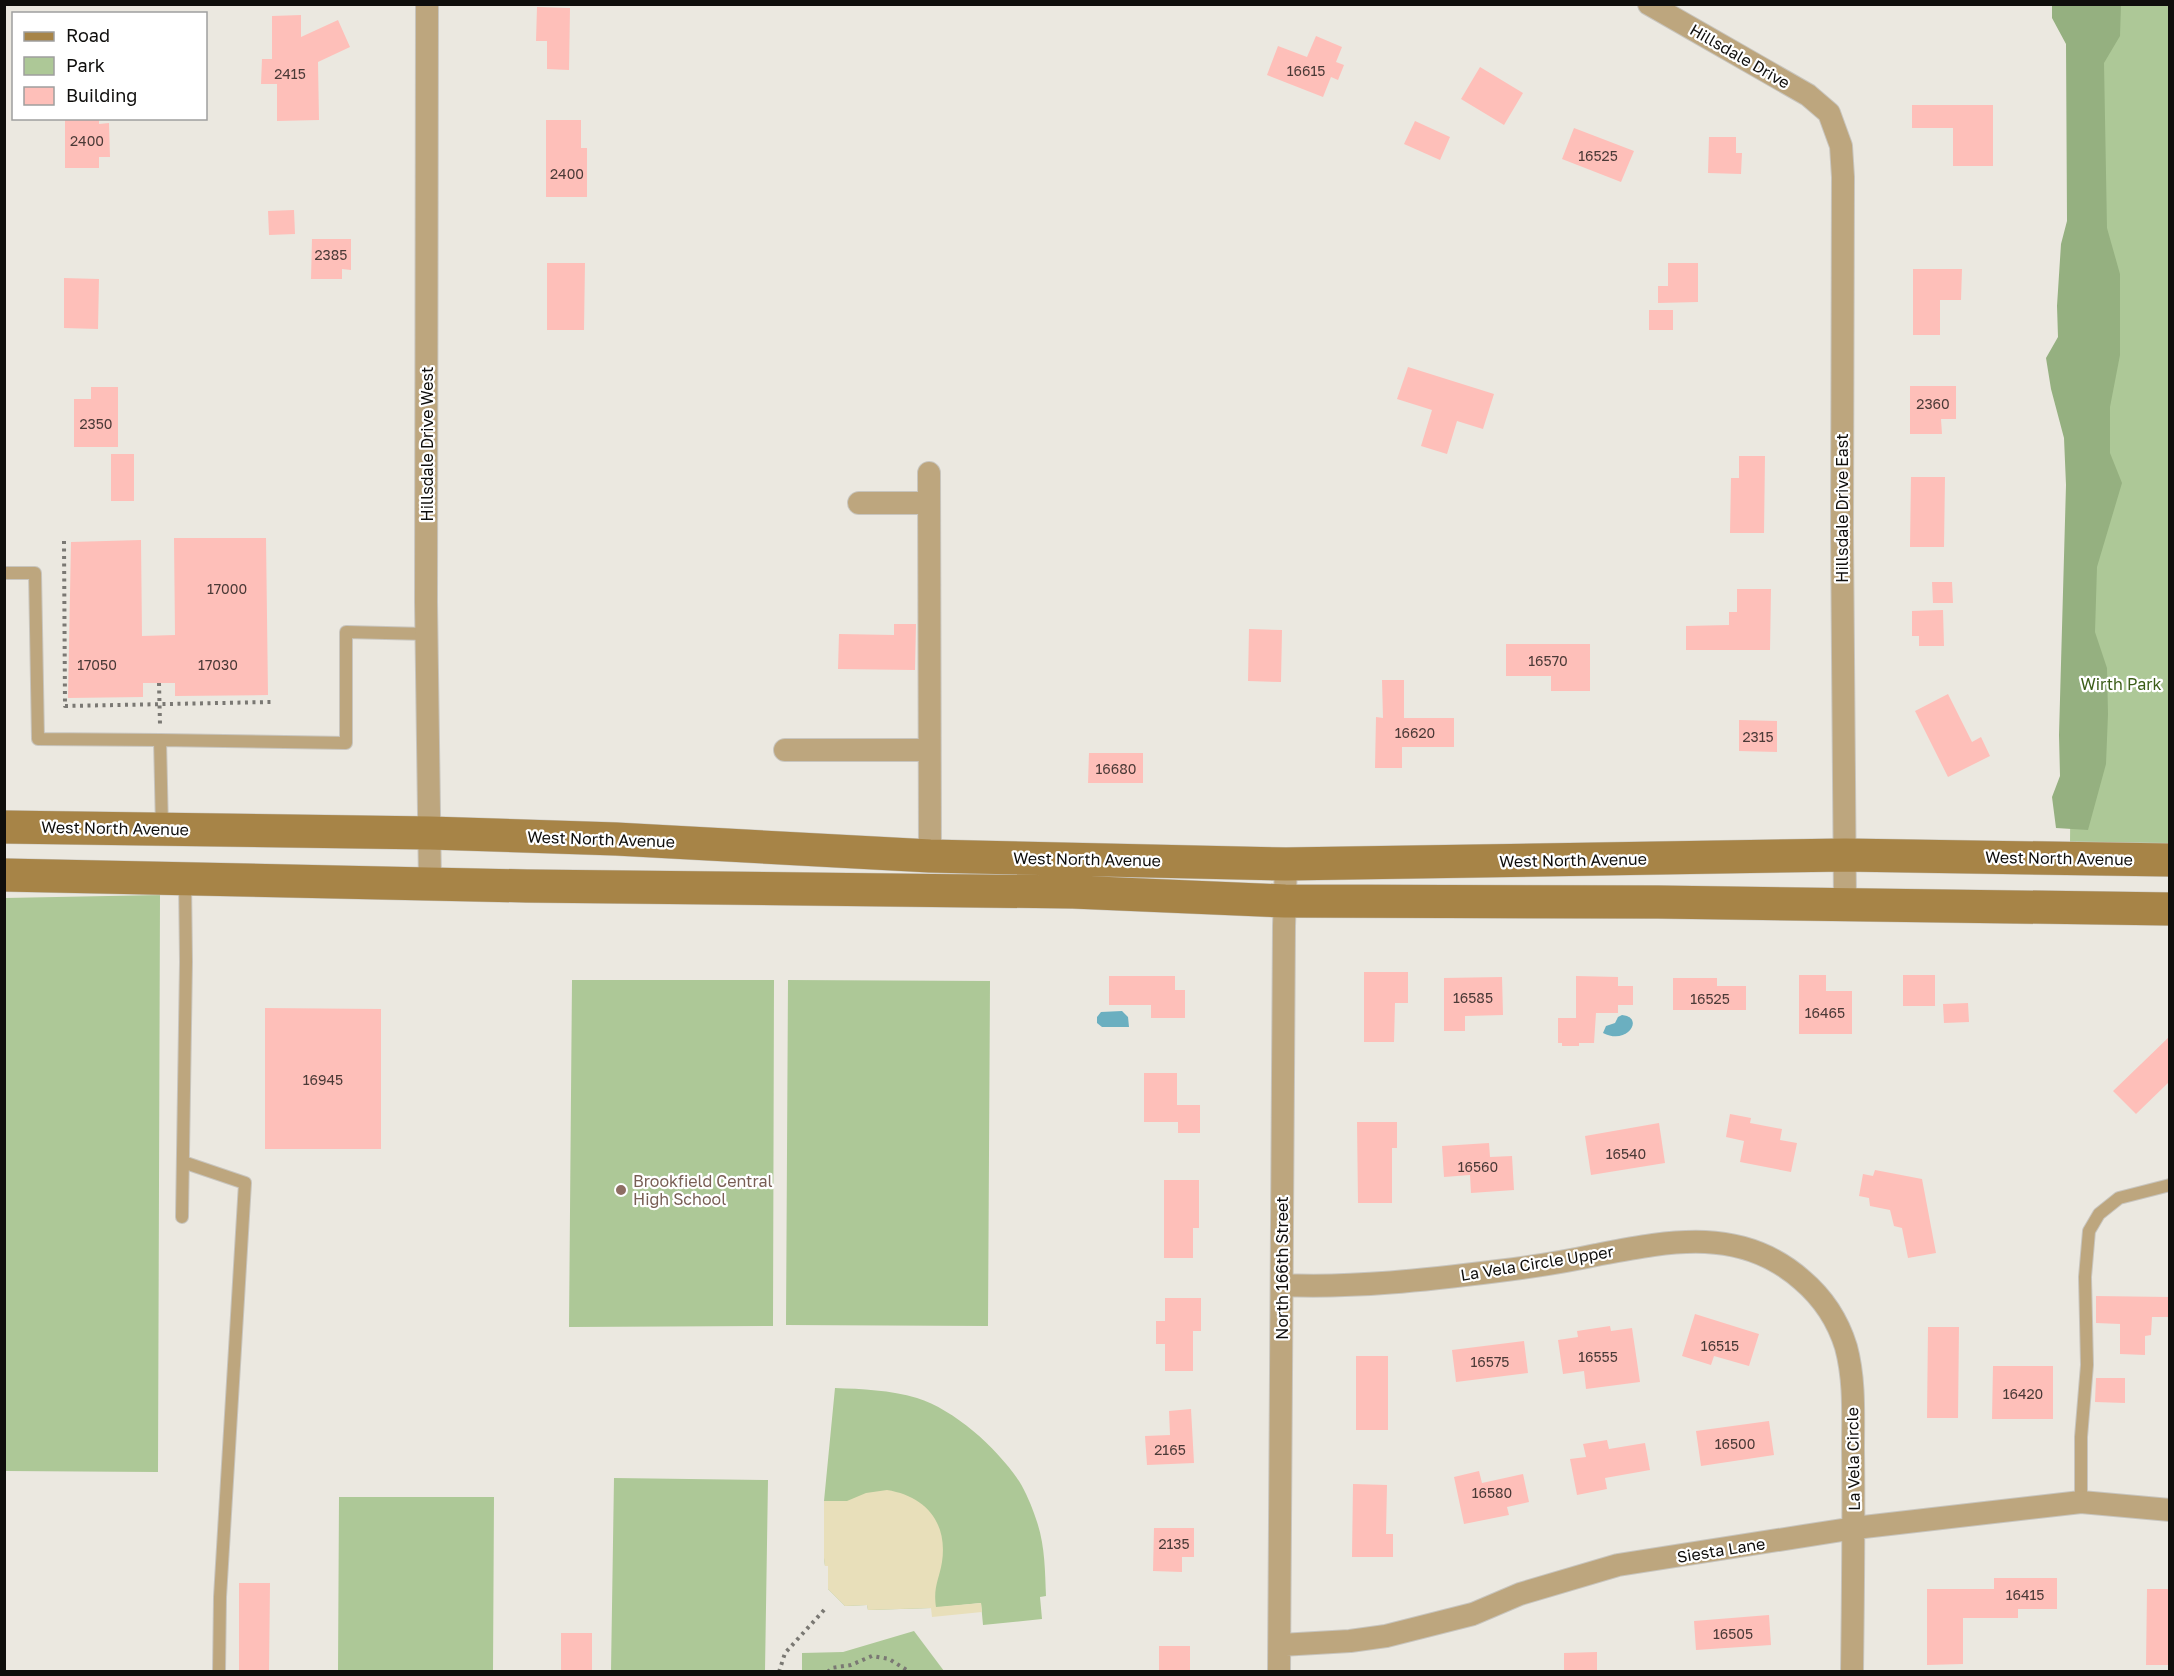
<svg xmlns="http://www.w3.org/2000/svg" width="2174" height="1676" viewBox="0 0 2174 1676" font-family="'Golos Text',sans-serif">
<rect width="100%" height="100%" fill="#ebe8e0"/>
<path fill="#adc897" d="M 2078,5 L 2169,5 L 2169,844 L 2070,843 Z
M 160,895 L 158,1472 L 5,1471 L 5,898 Z
M 572,980 L 774,980 L 773,1326 L 569,1327 Z
M 788,980 L 990,981 L 988,1326 L 786,1325 Z
M 835,1388 C 862,1389 890,1390 917,1398 C 955,1410 997,1448 1019,1481 C 1026,1492 1032,1507 1036,1519 C 1045,1544 1045,1570 1046,1596 L 1040,1597 L 1042,1619 L 983,1625 L 981,1603 L 932,1608 L 868,1610 L 867,1605 L 845,1606 L 828,1589 L 828,1566 L 825,1566 L 824,1558 L 824,1501 Z
M 614,1478 L 768,1480 L 765,1671 L 611,1671 Z
M 339,1497 L 494,1497 L 493,1671 L 338,1671 Z
M 914,1631 L 944,1671 L 802,1671 L 802,1653 L 843,1652 Z"/>
<path fill="#95b080" d="M 2052,5 L 2121,5 L 2120,36 L 2104,63 L 2107,228 L 2120,274 L 2120,355 L 2110,407 L 2110,453 L 2122,483 L 2097,567 L 2095,632 L 2107,668 L 2108,714 L 2106,764 L 2088,830 L 2056,828 L 2052,797 L 2060,776 L 2059,735 L 2066,485 L 2064,438 L 2051,389 L 2046,358 L 2058,337 L 2057,306 L 2061,244 L 2067,221 L 2066,44 L 2052,18 Z"/>
<path fill="#e8dfba" d="M 887,1490 C 925,1496 948,1522 942,1562 C 939,1580 933,1587 936,1607 L 981,1603 L 982,1612 L 932,1617 L 931,1608 L 868,1610 L 867,1605 L 845,1606 L 828,1589 L 828,1566 L 825,1566 L 824,1558 L 824,1501 L 847,1501 L 866,1493 Z"/>
<path fill="#6bafc0" d="M 1122,1011 L 1128,1017 L 1129,1027 L 1102,1027 L 1097,1023 L 1097,1017 L 1101,1012 Z
M 1622,1015 C 1645,1017 1628,1046 1603,1033 L 1606,1026 L 1615,1023 L 1618,1017 Z"/>
<path fill="#febfb9" d="M 537,7 L 570,8 L 569,70 L 547,69 L 547,41 L 536,41 Z
M 301,15 L 301,37 L 338,20 L 350,47 L 318,62 L 319,120 L 277,121 L 277,84 L 261,84 L 262,59 L 272,59 L 272,16 Z
M 1316,36 L 1342,47 L 1336,62 L 1344,65 L 1338,80 L 1331,77 L 1323,97 L 1267,75 L 1278,46 L 1307,57 Z
M 1480,67 L 1523,93 L 1504,125 L 1461,99 Z
M 1912,105 L 1993,105 L 1993,166 L 1953,166 L 1953,128 L 1912,128 Z
M 65,118 L 99,118 L 99,124 L 109,123 L 110,157 L 99,157 L 99,168 L 65,168 Z
M 546,120 L 581,120 L 581,148 L 587,148 L 587,197 L 546,197 Z
M 1415,121 L 1450,137 L 1440,160 L 1404,144 Z
M 1574,128 L 1634,151 L 1621,182 L 1562,159 Z
M 1709,137 L 1736,137 L 1736,153 L 1742,153 L 1741,174 L 1708,173 Z
M 294,210 L 295,234 L 269,235 L 268,211 Z
M 312,239 L 351,239 L 351,270 L 342,269 L 342,279 L 311,279 Z
M 547,263 L 585,263 L 584,330 L 547,330 Z
M 1668,263 L 1698,263 L 1698,302 L 1658,303 L 1658,286 L 1668,286 Z
M 1913,269 L 1962,269 L 1961,300 L 1940,300 L 1940,335 L 1913,335 Z
M 64,278 L 99,279 L 98,329 L 64,328 Z
M 1649,310 L 1673,310 L 1673,330 L 1649,330 Z
M 1408,367 L 1494,394 L 1483,429 L 1457,421 L 1447,454 L 1421,446 L 1432,410 L 1397,399 Z
M 1910,386 L 1956,386 L 1956,419 L 1941,419 L 1942,434 L 1910,434 Z
M 91,387 L 118,387 L 118,447 L 74,447 L 74,399 L 91,399 Z
M 111,454 L 134,454 L 134,501 L 111,501 Z
M 1739,456 L 1765,456 L 1764,533 L 1730,533 L 1731,478 L 1739,478 Z
M 1911,477 L 1945,477 L 1944,547 L 1910,547 Z
M 174,538 L 266,538 L 268,695 L 175,696 L 175,683 L 143,683 L 143,697 L 68,698 L 71,542 L 141,540 L 142,636 L 175,635 Z
M 1932,582 L 1952,582 L 1953,603 L 1933,603 Z
M 1737,589 L 1771,589 L 1770,650 L 1686,650 L 1686,626 L 1729,625 L 1729,612 L 1737,612 Z
M 1943,610 L 1944,646 L 1919,646 L 1919,636 L 1912,636 L 1912,611 Z
M 894,624 L 916,624 L 915,670 L 838,669 L 839,634 L 894,635 Z
M 1249,629 L 1282,630 L 1281,682 L 1248,681 Z
M 1506,644 L 1590,644 L 1590,691 L 1551,691 L 1551,676 L 1506,676 Z
M 1382,680 L 1404,680 L 1404,718 L 1454,718 L 1454,747 L 1402,747 L 1402,768 L 1375,768 L 1376,717 L 1383,718 Z
M 1948,694 L 1972,742 L 1981,737 L 1990,756 L 1948,777 L 1915,711 Z
M 1739,720 L 1777,721 L 1777,752 L 1739,751 Z
M 1089,753 L 1143,753 L 1143,783 L 1088,783 Z
M 1364,972 L 1408,972 L 1408,1003 L 1395,1003 L 1394,1042 L 1364,1042 Z
M 1799,975 L 1826,975 L 1826,991 L 1852,991 L 1852,1034 L 1799,1034 Z
M 1903,975 L 1935,975 L 1935,1006 L 1903,1006 Z
M 1109,976 L 1175,976 L 1175,990 L 1185,990 L 1185,1018 L 1151,1018 L 1151,1005 L 1109,1005 Z
M 1576,976 L 1618,977 L 1618,986 L 1633,986 L 1633,1005 L 1618,1005 L 1618,1013 L 1596,1013 L 1594,1043 L 1579,1043 L 1579,1046 L 1562,1046 L 1562,1043 L 1558,1043 L 1558,1018 L 1576,1018 Z
M 1502,977 L 1503,1015 L 1465,1016 L 1465,1031 L 1444,1031 L 1444,978 Z
M 1673,978 L 1717,978 L 1717,986 L 1746,986 L 1746,1010 L 1673,1010 Z
M 1968,1003 L 1969,1022 L 1944,1023 L 1943,1004 Z
M 265,1008 L 381,1009 L 381,1149 L 265,1149 Z
M 2169,1037 L 2169,1082 L 2136,1114 L 2113,1091 Z
M 1144,1073 L 1177,1073 L 1177,1105 L 1200,1105 L 1200,1133 L 1178,1133 L 1178,1122 L 1144,1122 Z
M 1730,1114 L 1751,1118 L 1750,1123 L 1782,1129 L 1780,1140 L 1797,1143 L 1791,1172 L 1740,1162 L 1744,1141 L 1726,1137 Z
M 1357,1122 L 1397,1122 L 1397,1148 L 1392,1148 L 1392,1203 L 1358,1203 Z
M 1659,1123 L 1665,1163 L 1591,1175 L 1585,1136 Z
M 1489,1143 L 1490,1157 L 1512,1156 L 1514,1190 L 1471,1193 L 1470,1175 L 1444,1177 L 1442,1146 Z
M 1875,1170 L 1922,1179 L 1936,1253 L 1908,1258 L 1902,1228 L 1894,1226 L 1890,1210 L 1870,1206 L 1869,1198 L 1859,1196 L 1863,1174 L 1873,1176 Z
M 1164,1180 L 1199,1180 L 1199,1228 L 1193,1228 L 1193,1258 L 1164,1258 Z
M 2096,1296 L 2169,1297 L 2169,1317 L 2152,1317 L 2151,1335 L 2145,1336 L 2145,1355 L 2120,1354 L 2120,1324 L 2096,1323 Z
M 1165,1298 L 1201,1298 L 1201,1331 L 1193,1331 L 1193,1371 L 1165,1371 L 1165,1344 L 1156,1344 L 1156,1321 L 1165,1321 Z
M 1695,1314 L 1759,1334 L 1749,1366 L 1714,1356 L 1711,1365 L 1682,1356 Z
M 1610,1326 L 1611,1331 L 1632,1328 L 1640,1382 L 1586,1389 L 1584,1371 L 1563,1374 L 1558,1340 L 1578,1337 L 1577,1331 Z
M 1928,1327 L 1959,1327 L 1958,1418 L 1927,1418 Z
M 1524,1341 L 1528,1373 L 1456,1382 L 1452,1350 Z
M 1356,1356 L 1388,1356 L 1388,1430 L 1356,1430 Z
M 1993,1366 L 2053,1366 L 2053,1419 L 1992,1419 Z
M 2096,1378 L 2125,1378 L 2125,1403 L 2095,1402 Z
M 1191,1409 L 1194,1463 L 1147,1465 L 1145,1436 L 1170,1435 L 1169,1411 Z
M 1769,1421 L 1774,1455 L 1701,1466 L 1696,1431 Z
M 1607,1440 L 1609,1449 L 1645,1443 L 1650,1470 L 1605,1478 L 1607,1489 L 1577,1495 L 1570,1459 L 1586,1457 L 1583,1444 Z
M 1479,1471 L 1482,1483 L 1523,1474 L 1529,1502 L 1507,1507 L 1509,1515 L 1464,1524 L 1454,1477 Z
M 1353,1484 L 1387,1485 L 1386,1534 L 1393,1534 L 1393,1557 L 1352,1557 Z
M 1154,1528 L 1194,1528 L 1194,1557 L 1182,1557 L 1182,1572 L 1153,1571 Z
M 1994,1578 L 2057,1578 L 2057,1609 L 2018,1609 L 2018,1618 L 1963,1618 L 1963,1664 L 1927,1665 L 1927,1589 L 1994,1589 Z
M 239,1583 L 270,1583 L 269,1671 L 239,1671 Z
M 2147,1589 L 2169,1589 L 2169,1665 L 2146,1665 Z
M 1769,1615 L 1771,1645 L 1696,1650 L 1694,1621 Z
M 561,1633 L 592,1633 L 592,1671 L 561,1671 Z
M 1159,1646 L 1190,1646 L 1190,1671 L 1159,1671 Z
M 1597,1652 L 1597,1671 L 1564,1671 L 1564,1653 Z"/>
<g fill="none" stroke-linecap="round" stroke-linejoin="round">
<defs>
<path id="lane" d="M 4,573 L 35,573 L 38,739 L 160,740 L 162,828
M 160,740 L 346,743 L 346,632 L 426,634
M 183,1162 L 245,1183 L 220,1597 L 219,1672
M 182,1217 L 186,962 L 185,880
M 2081,1502 L 2081,1437 L 2087,1365 L 2085,1277 L 2089,1231 L 2099,1214 L 2119,1198 L 2170,1185"/>
<path id="street" d="M 427,4 L 426,602 L 430,883
M 1649,4 L 1808,95 L 1829,113 L 1841,146 L 1843,177 L 1842,531 L 1845,904
M 929,473 L 930,856
M 859,503 L 929,503
M 785,750 L 929,750
M 1282,1285 C 1354,1288 1427,1280 1498,1271 C 1531,1267 1564,1262 1596,1255 C 1669,1241 1741,1226 1802,1280 C 1822,1297 1838,1321 1846,1347 C 1855,1380 1853,1416 1853,1450 C 1854,1524 1853,1598 1852,1672
M 1281,1645 L 1350,1641 L 1386,1636 L 1473,1614 L 1520,1594 L 1618,1565 L 1855,1528 L 2081,1502 L 2170,1510
M 1279,1672 L 1284,926 L 1286,864"/>
<path id="secondary" d="M 4,827 L 430,833 L 616,839 L 930,856 L 1286,864 L 1845,855 L 2170,860
M 4,875 L 527,886 L 1073,892 L 1285,901 L 1658,902 L 2170,909"/>
</defs>
<use href="#lane" stroke="#c8c5be" stroke-width="14"/>
<use href="#street" stroke="#c8c5be" stroke-width="24"/>
<use href="#secondary" stroke="#c8c5be" stroke-width="34"/>
<path stroke="#7a7873" stroke-width="4" stroke-dasharray="3 4.5" stroke-linecap="butt" d="M 64,541 L 65,706 L 271,702
M 159,683 L 160,724
M 779,1672 L 785,1653 L 825,1609
M 828,1672 L 831,1668 L 851,1665 L 872,1656 L 889,1659 L 910,1672"/>
<use href="#lane" stroke="#bda67e" stroke-width="12"/>
<use href="#street" stroke="#bda67e" stroke-width="22"/>
<use href="#secondary" stroke="#a78447" stroke-width="33"/>
</g>
<circle fill="#8d6e63" stroke="#fff" stroke-width="2" cx="621" cy="1190" r="6"/>
<g text-anchor="middle" dominant-baseline="central" stroke-width="4.5" stroke-linejoin="round" paint-order="stroke">
<g font-size="14" fill="#4b3a37">
<text x="1306" y="70">16615</text>
<text x="290" y="73">2415</text>
<text x="87" y="140">2400</text>
<text x="1598" y="155">16525</text>
<text x="567" y="173">2400</text>
<text x="331" y="254">2385</text>
<text x="1933" y="403">2360</text>
<text x="96" y="423">2350</text>
<text x="227" y="588">17000</text>
<text x="1548" y="660">16570</text>
<text x="97" y="664">17050</text>
<text x="218" y="664">17030</text>
<text x="1415" y="732">16620</text>
<text x="1758" y="736">2315</text>
<text x="1116" y="768">16680</text>
<text x="1473" y="997">16585</text>
<text x="1710" y="998">16525</text>
<text x="1825" y="1012">16465</text>
<text x="323" y="1079">16945</text>
<text x="1626" y="1153">16540</text>
<text x="1478" y="1166">16560</text>
<text x="1720" y="1345">16515</text>
<text x="1598" y="1356">16555</text>
<text x="1490" y="1361">16575</text>
<text x="2023" y="1393">16420</text>
<text x="1735" y="1443">16500</text>
<text x="1170" y="1449">2165</text>
<text x="1492" y="1492">16580</text>
<text x="1174" y="1543">2135</text>
<text x="2025" y="1594">16415</text>
<text x="1733" y="1633">16505</text>
</g>
<g font-size="16" fill="#0f0e0c" stroke="#fff">
<text transform="translate(1740 56) rotate(30)">Hillsdale Drive</text>
<text transform="translate(427 444) rotate(-90)">Hillsdale Drive West</text>
<text transform="translate(1842 508) rotate(-90)">Hillsdale Drive East</text>
<text transform="translate(115 828) rotate(1)">West North Avenue</text>
<text transform="translate(601 839) rotate(2)">West North Avenue</text>
<text transform="translate(2059 858) rotate(1)">West North Avenue</text>
<text transform="translate(1087 859) rotate(1)">West North Avenue</text>
<text transform="translate(1573 860) rotate(-1)">West North Avenue</text>
<text transform="translate(1537 1263) rotate(-9)">La Vela Circle Upper</text>
<text transform="translate(1282 1268) rotate(-90)">North 166th Street</text>
<text transform="translate(1853 1459) rotate(-91)">La Vela Circle</text>
<text transform="translate(1721 1550) rotate(-9)">Siesta Lane</text>
</g>
<g font-size="16" fill="#3c5e19" stroke="#fff">
<text x="2121" y="684">Wirth Park</text>
</g>
<g font-size="16" fill="#785e54" stroke="#fff" text-anchor="start">
<text x="633" y="1181">Brookfield Central<tspan x="633" dy="18">High School</tspan></text>
</g>
</g>
<rect width="2174" height="1676" fill="none" stroke="#0f0e0c" stroke-width="12"/>
<rect x="12" y="12" width="195" height="108" fill="#ffffff" stroke="#9f9f9e" stroke-width="1.5"/>
<rect x="24" y="32" width="30" height="9" fill="#a78447" stroke="#9f9f9e" stroke-width="1.5"/>
<text x="66" y="42" font-size="18" fill="#0f0e0c">Road</text>
<rect x="24" y="57" width="30" height="18" fill="#adc897" stroke="#9f9f9e" stroke-width="1.5"/>
<text x="66" y="72" font-size="18" fill="#0f0e0c">Park</text>
<rect x="24" y="87" width="30" height="18" fill="#febfb9" stroke="#9f9f9e" stroke-width="1.5"/>
<text x="66" y="102" font-size="18" fill="#0f0e0c">Building</text>
</svg>
